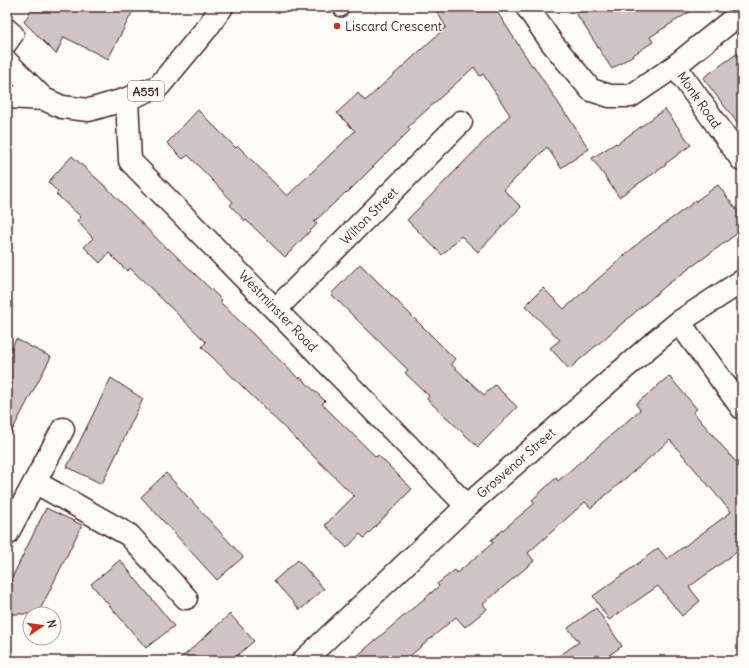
<svg xmlns="http://www.w3.org/2000/svg" width="749" height="668" viewBox="0 0 749 668" font-family="Delius,sans-serif">
<rect width="100%" height="100%" fill="#fdfcf7"/>
<filter id="ink" filterUnits="userSpaceOnUse"><feTurbulence type="fractalNoise" baseFrequency=".025" numOctaves="2"/><feDisplacementMap in="SourceGraphic" scale="8" xChannelSelector="R" yChannelSelector="G"/><feConvolveMatrix kernelMatrix="1 2 1 2 8 2 1 2 1" color-interpolation-filters="sRGB"/></filter>
<g filter="url(#ink)">
<path fill="#d0c5c4" stroke="#4a1f2b" d="M 33,7 L 135,7 L 108,59 L 64,37 L 56,54 L 24,22 Z
M 434,7 L 494,7 L 532,66 L 533,65 L 567,116 L 567,115 L 589,149 L 561,168 L 547,147 L 504,190 L 521,207 L 478,252 L 461,236 L 442,255 L 407,220 L 510,115 L 483,74 L 480,76 L 474,67 L 408,127 L 410,130 L 347,193 L 346,192 L 314,222 L 317,224 L 285,257 L 246,220 L 245,221 L 230,205 L 233,202 L 188,155 L 183,159 L 167,143 L 198,110 L 236,148 L 238,146 L 287,196 L 355,131 L 337,113 L 358,93 L 365,101 L 446,27 Z
M 572,7 L 697,7 L 650,37 L 653,42 L 612,69 Z
M 742,50 L 742,129 L 703,78 Z
M 665,109 L 691,145 L 665,164 L 666,165 L 619,197 L 592,158 L 616,143 L 617,144 Z
M 72,156 L 107,188 L 167,249 L 168,248 L 222,300 L 220,302 L 299,379 L 300,377 L 325,401 L 322,404 L 376,457 L 378,455 L 412,489 L 364,538 L 360,534 L 347,548 L 325,525 L 354,496 L 202,347 L 206,342 L 130,268 L 127,271 L 109,253 L 100,263 L 84,247 L 93,238 L 77,221 L 81,217 L 56,194 L 58,192 L 48,182 Z
M 718,185 L 742,217 L 742,230 L 668,284 L 569,369 L 550,348 L 560,340 L 525,306 L 543,288 L 564,309 L 642,240 Z
M 360,264 L 455,359 L 451,364 L 484,395 L 495,385 L 517,407 L 478,447 L 427,399 L 429,396 L 405,373 L 408,370 L 331,294 Z
M 16,339 L 51,357 L 7,440 L 7,357 Z
M 669,376 L 697,409 L 693,412 L 742,469 L 742,548 L 689,587 L 700,601 L 682,616 L 658,586 L 609,620 L 593,596 L 636,565 L 658,548 L 667,559 L 731,512 L 670,440 L 591,508 L 585,502 L 528,553 L 534,561 L 483,604 L 487,609 L 465,627 L 456,617 L 404,661 L 351,661 L 439,586 L 437,584 L 455,570 L 457,573 L 493,543 L 491,540 L 535,503 L 532,500 L 556,478 L 558,481 L 640,410 L 636,404 Z
M 111,378 L 143,399 L 102,484 L 67,467 Z
M 166,473 L 243,557 L 217,580 L 141,497 Z
M 46,508 L 82,525 L 38,614 L 7,614 L 7,588 Z
M 120,560 L 174,626 L 146,648 L 91,584 Z
M 298,560 L 324,589 L 300,610 L 274,581 Z
M 596,608 L 622,646 L 601,661 L 552,661 L 579,642 L 568,628 Z
M 230,614 L 254,641 L 231,661 L 178,661 Z"/>
<g fill="none" stroke-linecap="round" stroke-linejoin="round">
<defs>
<path id="service" d="M 341,7 L 341,10"/>
<path id="pedestrian" d="M 7,28 L 14,34 L 7,44"/>
<path id="minor" d="M 527,7 L 552,43 L 591,90 L 610,96 L 631,96 L 675,66 L 742,160
M 675,66 L 742,12
M 127,99 L 130,161 L 467,506
M 276,309 L 461,122
M 679,322 L 742,408
M 35,482 L 129,535 L 186,598
M 7,534 L 63,429
M 303,661 L 467,506 L 651,345 L 679,322 L 742,281"/>
<path id="primary" d="M 7,62 L 44,99 L 62,107 L 89,110 L 127,99 L 159,86 L 207,28 L 222,7
M 7,97 L 44,99"/>
</defs>
<use href="#service" stroke="#4a1f2b" stroke-width="16"/>
<use href="#pedestrian" stroke="#4a1f2b" stroke-width="22"/>
<use href="#minor" stroke="#4a1f2b" stroke-width="25"/>
<use href="#primary" stroke="#4a1f2b" stroke-width="25"/>
<use href="#service" stroke="#fdfcf7" stroke-width="13"/>
<use href="#pedestrian" stroke="#fdfcf7" stroke-width="19"/>
<use href="#minor" stroke="#fdfcf7" stroke-width="22"/>
<use href="#primary" stroke="#fdfcf7" stroke-width="22"/>
</g>
</g>
<circle fill="#c8321e" stroke="#fdfcf7" stroke-width="1.5" cx="337" cy="26" r="4"/>
<g text-anchor="middle" dominant-baseline="central" stroke-width="3" stroke-linejoin="round" paint-order="stroke">
<rect fill="#fdfcf7" stroke="#806168" stroke-width="1" x="128" y="81" width="36" height="20" rx="3"/>
<g font-size="12" font-weight="bold" fill="#4a1f2b">
<text x="146" y="91">A551</text>
</g>
<g font-size="13" fill="#4a1f2b" stroke="#fdfcf7" text-anchor="start">
<text x="345" y="26">Liscard Crescent</text>
</g>
<g font-size="13" fill="#4a1f2b" stroke="#fdfcf7">
<text transform="translate(699 100) rotate(55)">Monk Road</text>
<text transform="translate(369 216) rotate(-45)">Wilton Street</text>
<text transform="translate(278 311) rotate(46)">Westminster Road</text>
<text transform="translate(516 463) rotate(-41)">Grosvenor Street</text>
</g>
</g>
<rect width="749" height="668" fill="none" stroke="#fdfcf7" stroke-width="24"/>
<rect x="12" y="12" width="725" height="644" fill="none" stroke="#4a1f2b" stroke-width="1.5" filter="url(#ink)"/>
<g transform="translate(42 626) rotate(77)"><circle r="19" fill="#fdfcf7" stroke="#b5a4a5"/>
<path d="M0-3L7 15L0 10L-7 15Z" fill="#c8321e"/>
<text y="-6" font-size="11" font-weight="bold" text-anchor="middle" fill="#4a1f2b">N</text>
</g>
</svg>
